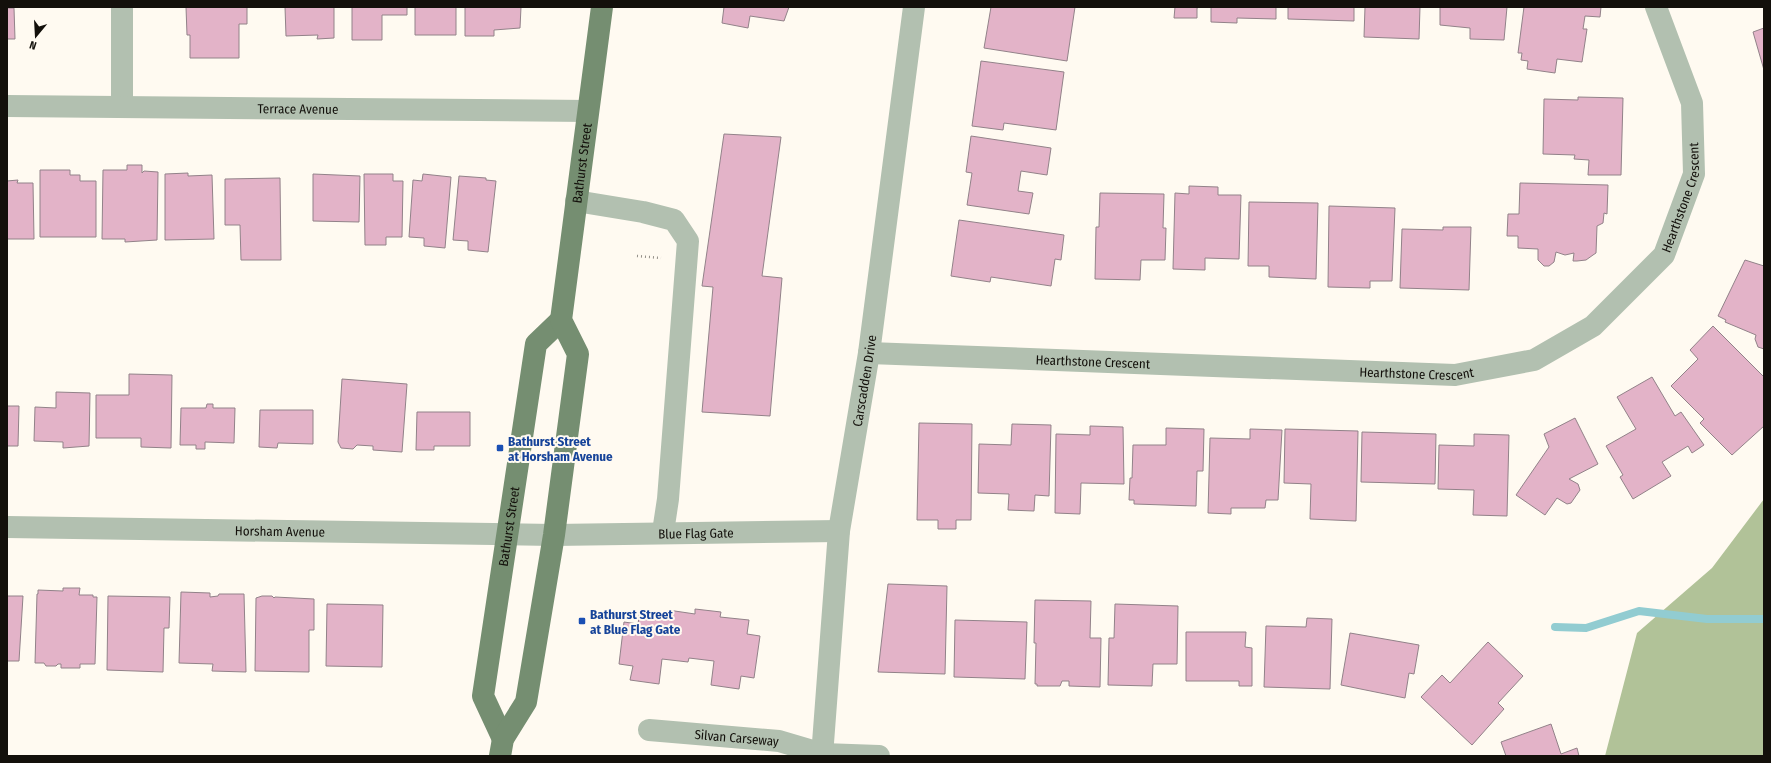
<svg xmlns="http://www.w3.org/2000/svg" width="1771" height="763" viewBox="0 0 1771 763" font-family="'Fira Sans Condensed',sans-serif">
<rect width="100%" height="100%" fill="#fffaf1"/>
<path fill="#b1c298" d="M 1764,499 L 1764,756 L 1605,756 L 1637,633 L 1712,568 Z"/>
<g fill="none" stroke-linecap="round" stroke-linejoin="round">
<path stroke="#92ccd1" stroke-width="8" d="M 1555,627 L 1586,628 L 1639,611 L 1707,619 L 1764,619"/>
</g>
<path fill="#e3b3c8" stroke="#928289" d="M 186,7 L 247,7 L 247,24 L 239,24 L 239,58 L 190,58 L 190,35 L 187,35 Z
M 285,7 L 334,7 L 334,38 L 317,39 L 318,35 L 286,36 Z
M 352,7 L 407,7 L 407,15 L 382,15 L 382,40 L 352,40 Z
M 415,7 L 456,7 L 456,35 L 415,35 Z
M 465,7 L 521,7 L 520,28 L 494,30 L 494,36 L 465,36 Z
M 724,7 L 789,7 L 784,21 L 750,16 L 748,28 L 722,23 Z
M 991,7 L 1075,7 L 1067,61 L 984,48 Z
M 1163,7 L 1200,7 L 1197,8 L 1197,18 L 1174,18 L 1175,7 Z
M 1211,7 L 1276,7 L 1276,19 L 1237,18 L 1237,23 L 1211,22 Z
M 1288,7 L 1354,7 L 1354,21 L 1288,19 Z
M 1365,7 L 1420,7 L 1419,39 L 1364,37 Z
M 1440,7 L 1507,7 L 1504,40 L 1470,39 L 1470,28 L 1440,25 Z
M 1524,7 L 1601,7 L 1600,17 L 1585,16 L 1583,29 L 1587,29 L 1582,62 L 1557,59 L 1555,73 L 1527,69 L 1528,61 L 1521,60 L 1522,53 L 1518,53 Z
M 7,8 L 14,8 L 15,39 L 7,39 Z
M 1764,28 L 1764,70 L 1753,32 Z
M 981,61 L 1064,72 L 1056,130 L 1004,123 L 1003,130 L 972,126 Z
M 1578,97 L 1623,98 L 1621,175 L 1588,175 L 1589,160 L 1574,159 L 1575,155 L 1543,154 L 1544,99 L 1578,100 Z
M 724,134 L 781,137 L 762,276 L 782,278 L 770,416 L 702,412 L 713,287 L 702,286 Z
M 971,136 L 1051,148 L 1047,175 L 1021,171 L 1018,191 L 1033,193 L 1029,214 L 967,205 L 972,173 L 966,172 Z
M 127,165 L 142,165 L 142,173 L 144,171 L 158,172 L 157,240 L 125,242 L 125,239 L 102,239 L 103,170 L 127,170 Z
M 40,170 L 70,170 L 70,175 L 80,175 L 80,181 L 96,181 L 96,237 L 40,237 Z
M 188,173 L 188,176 L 212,175 L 214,239 L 165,240 L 165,174 Z
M 313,174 L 360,176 L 359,222 L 313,221 Z
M 364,174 L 393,174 L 393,181 L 403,181 L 402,237 L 386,237 L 386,245 L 365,245 Z
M 423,174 L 451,177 L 445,248 L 424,246 L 424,238 L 409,237 L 413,180 L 422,181 Z
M 459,176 L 486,178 L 486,180 L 496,181 L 488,252 L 468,250 L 468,241 L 453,240 Z
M 280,178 L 281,260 L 241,260 L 240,225 L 225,225 L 225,179 Z
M 18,180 L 17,183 L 33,183 L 34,239 L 7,239 L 7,181 Z
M 1520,183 L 1608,185 L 1607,214 L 1604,213 L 1603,223 L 1597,226 L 1596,253 L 1593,255 L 1586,260 L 1577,261 L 1573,261 L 1574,253 L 1565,255 L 1556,252 L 1554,262 L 1549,266 L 1544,266 L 1538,260 L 1538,249 L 1518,248 L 1518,236 L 1507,236 L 1508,214 L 1519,214 Z
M 1189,186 L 1218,187 L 1218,195 L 1241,195 L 1239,259 L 1205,258 L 1205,270 L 1173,269 L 1175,193 L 1189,194 Z
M 1100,193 L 1164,194 L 1163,228 L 1166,228 L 1165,260 L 1141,260 L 1140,280 L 1095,279 L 1096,227 L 1099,227 Z
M 1249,202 L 1318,203 L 1316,279 L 1269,277 L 1269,266 L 1248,266 Z
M 1329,206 L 1395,208 L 1392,281 L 1370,281 L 1370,288 L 1328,287 Z
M 959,220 L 1064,235 L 1061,260 L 1055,259 L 1051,286 L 991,277 L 990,282 L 951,276 Z
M 1443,227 L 1471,227 L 1469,290 L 1400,288 L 1402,229 L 1443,230 Z
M 1745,260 L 1764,266 L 1764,349 L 1758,347 L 1755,339 L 1756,335 L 1725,322 L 1726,320 L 1718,316 Z
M 1713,326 L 1764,377 L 1764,426 L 1732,455 L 1700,423 L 1704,419 L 1671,386 L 1698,359 L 1690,350 Z
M 129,374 L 172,375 L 171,448 L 141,447 L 141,438 L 96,438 L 96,395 L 129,395 Z
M 1652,377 L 1675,416 L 1681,412 L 1704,445 L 1692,453 L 1688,446 L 1662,462 L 1671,476 L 1633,499 L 1620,477 L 1623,475 L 1606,446 L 1636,429 L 1617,397 Z
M 342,379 L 407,384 L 402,452 L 373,450 L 373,446 L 357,445 L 353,449 L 341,448 L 338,442 Z
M 56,392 L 90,393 L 89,446 L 63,448 L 63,442 L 34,441 L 35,407 L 56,408 Z
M 207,404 L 213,404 L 213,408 L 235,408 L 234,443 L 205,442 L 205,449 L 196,449 L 196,445 L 180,445 L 181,408 L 206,408 Z
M 7,406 L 19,406 L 18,446 L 7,446 Z
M 260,410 L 313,410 L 313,444 L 278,443 L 277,448 L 259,447 Z
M 417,412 L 470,412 L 470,446 L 434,446 L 434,450 L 416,450 Z
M 1575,418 L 1598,464 L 1569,479 L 1578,484 L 1580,490 L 1571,503 L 1567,504 L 1557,498 L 1545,515 L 1516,495 L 1549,447 L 1544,434 Z
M 919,423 L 972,424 L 971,520 L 956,520 L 956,529 L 938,529 L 938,520 L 917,520 Z
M 1012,424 L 1051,425 L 1049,496 L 1035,495 L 1034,511 L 1008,510 L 1009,494 L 978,493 L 979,444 L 1011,445 Z
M 1090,426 L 1123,427 L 1124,484 L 1081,483 L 1080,514 L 1055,513 L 1056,434 L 1090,435 Z
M 1166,428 L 1204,429 L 1203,471 L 1197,471 L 1196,506 L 1134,504 L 1134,500 L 1129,500 L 1130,478 L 1132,478 L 1133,445 L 1166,445 Z
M 1250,429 L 1282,430 L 1278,500 L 1266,500 L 1265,508 L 1231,508 L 1231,514 L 1208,513 L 1210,438 L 1250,439 Z
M 1285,429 L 1358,431 L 1356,521 L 1310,519 L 1311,484 L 1284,483 Z
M 1362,432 L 1436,434 L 1435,484 L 1361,482 Z
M 1474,434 L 1509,435 L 1507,516 L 1473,515 L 1474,490 L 1438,489 L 1439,445 L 1474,446 Z
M 888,584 L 947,586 L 945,674 L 878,672 Z
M 63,588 L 80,588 L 79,595 L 93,595 L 93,597 L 97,597 L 95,664 L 80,664 L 80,668 L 61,668 L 61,664 L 58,664 L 56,666 L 46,666 L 44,663 L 35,663 L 37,594 L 38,594 L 38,590 L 63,591 Z
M 181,592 L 210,593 L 210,597 L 218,596 L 219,594 L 244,594 L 246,672 L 212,671 L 213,664 L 179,663 Z
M 7,596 L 23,596 L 19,661 L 7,661 Z
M 108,596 L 170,597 L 169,628 L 164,628 L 163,672 L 107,670 Z
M 262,596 L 272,596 L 274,598 L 275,597 L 314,599 L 314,630 L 309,630 L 309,672 L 255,671 L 256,598 Z
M 1035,600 L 1091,601 L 1090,638 L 1101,638 L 1100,687 L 1069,686 L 1069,681 L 1062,681 L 1060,686 L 1037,686 L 1037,684 L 1035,684 L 1036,643 L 1034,643 Z
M 327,604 L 383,605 L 382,667 L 326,666 Z
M 1115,604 L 1178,606 L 1177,664 L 1153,664 L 1152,686 L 1108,685 L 1109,638 L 1114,638 Z
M 695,609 L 721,612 L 720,617 L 749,620 L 747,634 L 760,636 L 754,678 L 741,676 L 739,689 L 711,685 L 714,661 L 689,658 L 688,662 L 662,659 L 659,684 L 630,680 L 633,666 L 619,664 L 624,622 L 638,624 L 640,610 L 668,614 L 668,610 L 695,614 Z
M 1307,618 L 1332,619 L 1330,689 L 1264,687 L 1266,626 L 1306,627 Z
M 955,620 L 1027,622 L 1025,679 L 954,677 Z
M 1186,632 L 1246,632 L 1245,647 L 1252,648 L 1252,686 L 1239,686 L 1239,681 L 1186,681 Z
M 1350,633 L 1419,645 L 1414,674 L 1409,673 L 1405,698 L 1341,685 Z
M 1488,642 L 1523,676 L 1498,703 L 1504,709 L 1472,745 L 1421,697 L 1442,675 L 1450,683 Z
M 1551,724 L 1561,754 L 1577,748 L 1579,756 L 1506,756 L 1501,742 Z"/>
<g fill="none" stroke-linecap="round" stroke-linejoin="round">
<path stroke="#928e87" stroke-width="2.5" stroke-dasharray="1 3" stroke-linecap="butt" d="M 637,256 L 661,258"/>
<g stroke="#b2c0b0" stroke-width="22">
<path d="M 122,7 L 122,107"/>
<path id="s1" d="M 7,106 L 588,111"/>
<path d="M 576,201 L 643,212 L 674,220 L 688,241 L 668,499 L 663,532"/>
<path id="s2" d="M 869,353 L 1455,375 L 1534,360 L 1593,326 L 1664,255 L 1694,174 L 1692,103 L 1656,7"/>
<path id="s3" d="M 7,527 L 554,535 L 839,531"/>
<path id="s4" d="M 649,730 L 779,741 L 823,754 L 879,756"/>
<path id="s5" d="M 822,756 L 839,531 L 869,353 L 914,7"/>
</g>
<g stroke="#758e71" stroke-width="22">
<path id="s6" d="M 503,739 L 483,696 L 536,344 L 561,320"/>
<path id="s7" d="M 500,756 L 503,739 L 526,702 L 554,535 L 578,354 L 561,320 L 602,7"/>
</g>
</g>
<g fill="#1a4fb4" stroke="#fffaf1" stroke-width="1.5">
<rect x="496" y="444" width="8" height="8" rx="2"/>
<rect x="578" y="617" width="8" height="8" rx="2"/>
</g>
<g text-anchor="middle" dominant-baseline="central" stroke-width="4" stroke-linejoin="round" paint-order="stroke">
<g font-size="13" fill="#13100b" stroke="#fffaf1">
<text stroke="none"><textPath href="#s1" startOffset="291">Terrace Avenue</textPath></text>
<text stroke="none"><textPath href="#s7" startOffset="609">Bathurst Street</textPath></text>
<text stroke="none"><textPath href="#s2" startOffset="896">Hearthstone Crescent</textPath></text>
<text stroke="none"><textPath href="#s2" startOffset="224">Hearthstone Crescent</textPath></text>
<text stroke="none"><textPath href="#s2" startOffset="548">Hearthstone Crescent</textPath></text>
<text stroke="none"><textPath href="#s5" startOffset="378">Carscadden Drive</textPath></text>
<text stroke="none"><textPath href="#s6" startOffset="219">Bathurst Street</textPath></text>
<text stroke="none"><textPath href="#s3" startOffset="273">Horsham Avenue</textPath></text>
<text stroke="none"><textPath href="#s3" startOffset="689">Blue Flag Gate</textPath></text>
<text stroke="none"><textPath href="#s4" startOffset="88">Silvan Carseway</textPath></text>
</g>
<g font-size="13" font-weight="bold" fill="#164399" stroke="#fffaf1" text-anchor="start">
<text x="508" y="441">Bathurst Street<tspan x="508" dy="15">at Horsham Avenue</tspan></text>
<text x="590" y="614">Bathurst Street<tspan x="590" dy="15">at Blue Flag Gate</tspan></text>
</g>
</g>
<rect width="1771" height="763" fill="none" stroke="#13100b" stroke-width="16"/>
<g transform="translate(36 36) rotate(198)" stroke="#fffaf1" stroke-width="3" paint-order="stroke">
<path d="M0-3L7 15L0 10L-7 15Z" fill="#13100b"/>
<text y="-6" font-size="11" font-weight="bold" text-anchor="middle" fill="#13100b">N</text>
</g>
</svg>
